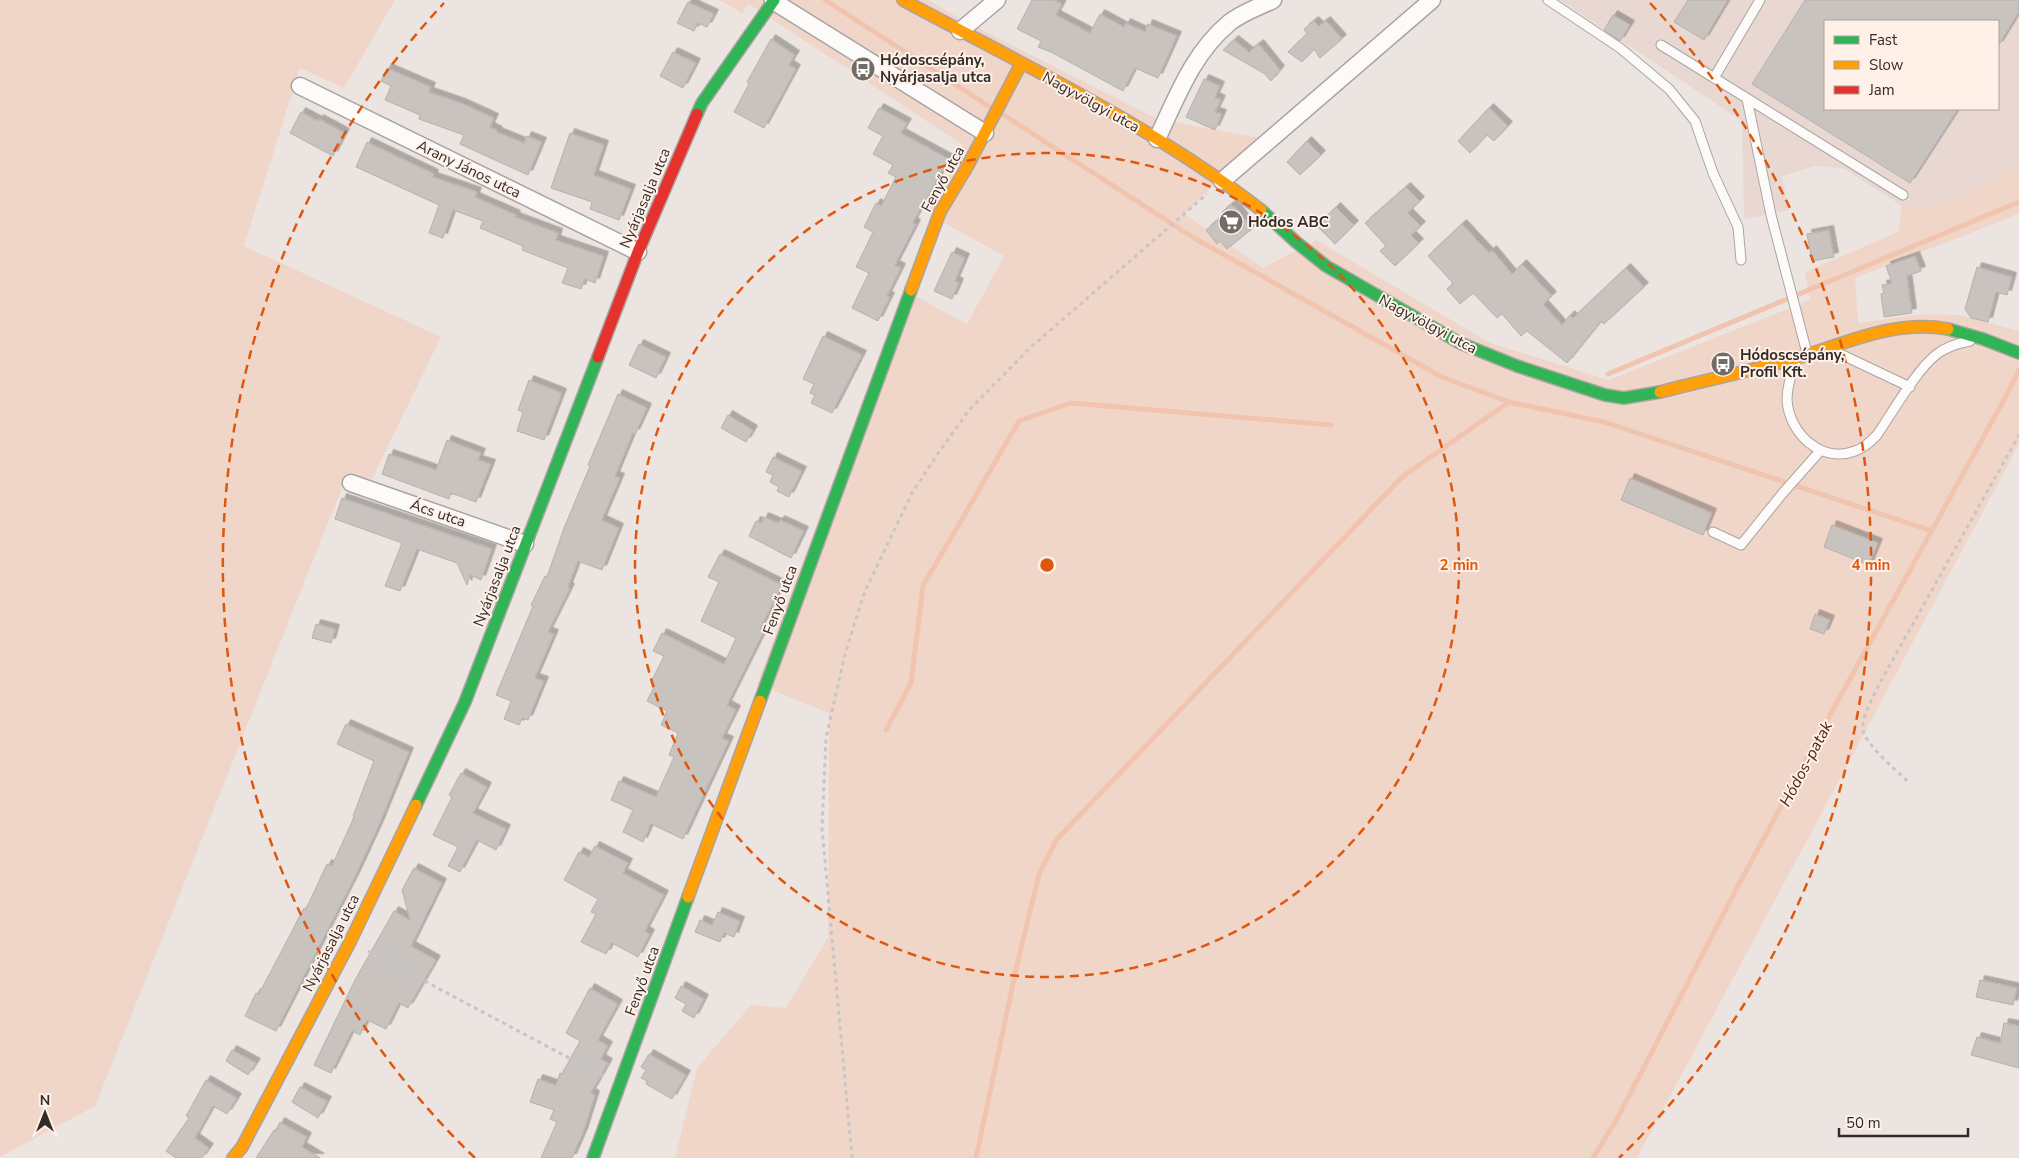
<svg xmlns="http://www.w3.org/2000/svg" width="2019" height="1158" viewBox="0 0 2019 1158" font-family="'Nunito Sans',sans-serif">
<defs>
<filter id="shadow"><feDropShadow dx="4.5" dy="-4.5" stdDeviation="0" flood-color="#0004"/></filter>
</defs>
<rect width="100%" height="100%" fill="#ece4e0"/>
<path fill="#e9d8d1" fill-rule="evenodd" d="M 1560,0 L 2019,0 L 2019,165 L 1958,198 L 1927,207 L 1902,206 L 1845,169 L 1815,166 L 1782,176 L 1789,210 L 1744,219 L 1742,121 ZM 1825,21 L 1998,21 L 1998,109 L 1825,109 Z"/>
<path fill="#f0d6c9" d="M 0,0 L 395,0 L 344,88 L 300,68 L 244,246 L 441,337 L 372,479 L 348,473 L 95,1106 L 0,1157 Z
M 719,0 L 929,0 L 957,17 L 1151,116 L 1179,123 L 1260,138 L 1185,214 L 1263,268 L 1316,240 L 1490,343 L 1609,380 L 1810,300 L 1805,272 L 1898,232 L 1902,206 L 1927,207 L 1958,198 L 2019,165 L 2019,214 L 1855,278 L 1858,323 L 1925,314 L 1959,315 L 2019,331 L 2019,444 L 1637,1158 L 675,1158 L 697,1068 L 751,1005 L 786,1008 L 828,937 L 829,713 L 757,684 L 904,290 L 967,324 L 1004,256 L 928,214 L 963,145 L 749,4 L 742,13 Z"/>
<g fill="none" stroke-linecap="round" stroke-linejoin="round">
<path stroke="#f0c4ae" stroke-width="5" d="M 825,0 L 990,107
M 1002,114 L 1194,238 L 1442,377 L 1509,402 L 1604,422 L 1932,531
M 1608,374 L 2019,202
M 886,730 L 911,683 L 923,586 L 1019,421 L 1071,403 L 1331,425
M 976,1158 L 1017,965 L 1039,874 L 1057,839 L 1402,477 L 1509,402
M 1593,1158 L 1617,1119 L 1738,886 L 1841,695 L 2006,396 L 2019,370"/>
</g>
<path fill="#c9c3c0" stroke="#b6b0ac" filter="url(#shadow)" d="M 1032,0 L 1054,0 L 1062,4 L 1056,15 L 1090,33 L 1100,14 L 1124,27 L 1126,23 L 1145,32 L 1148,24 L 1177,36 L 1158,78 L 1135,68 L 1123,91 L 1051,52 L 1038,47 L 1041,41 L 1017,29 Z
M 1688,0 L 1728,0 L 1704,40 L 1674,22 Z
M 1805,0 L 2019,0 L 2019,12 L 1998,46 L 1998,21 L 1825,21 L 1825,109 L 1958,109 L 1910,183 L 1752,84 Z
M 688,2 L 714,14 L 707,27 L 698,23 L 694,31 L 677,23 Z
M 1613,15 L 1630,25 L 1620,41 L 1604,30 Z
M 1314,21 L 1319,26 L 1326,21 L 1342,39 L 1320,58 L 1314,49 L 1302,62 L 1288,52 L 1307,34 L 1304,29 Z
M 771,39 L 795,55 L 789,65 L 796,69 L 764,128 L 734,112 L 749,84 L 747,82 Z
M 1234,40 L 1249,52 L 1259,44 L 1280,70 L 1271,81 L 1265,74 L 1223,50 Z
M 673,52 L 696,63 L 683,88 L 660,76 Z
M 387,68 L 431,87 L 429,92 L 461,103 L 494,118 L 490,127 L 498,131 L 497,132 L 524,143 L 527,136 L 542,142 L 528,175 L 460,144 L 464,135 L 419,119 L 420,115 L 385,100 L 391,86 L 381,81 Z
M 1204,79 L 1220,86 L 1215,97 L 1221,100 L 1215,112 L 1222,114 L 1215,130 L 1186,117 Z
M 879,108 L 907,123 L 901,133 L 949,159 L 913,222 L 916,224 L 895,265 L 901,268 L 887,296 L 890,297 L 878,321 L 852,308 L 869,273 L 856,267 L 873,232 L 864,227 L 876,203 L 881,206 L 896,177 L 888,173 L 893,165 L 873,154 L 883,136 L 868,128 Z
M 1489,108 L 1508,126 L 1494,141 L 1487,135 L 1470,153 L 1458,141 Z
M 301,112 L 318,121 L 319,119 L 345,133 L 333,156 L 290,133 Z
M 570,133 L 604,145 L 594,175 L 631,189 L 619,220 L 590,209 L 592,202 L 551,188 Z
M 1307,141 L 1321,155 L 1300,175 L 1287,162 Z
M 367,142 L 434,174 L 433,177 L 477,192 L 475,197 L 516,215 L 515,217 L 558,233 L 556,240 L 604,256 L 595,283 L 585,279 L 581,289 L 562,283 L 568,268 L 522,250 L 523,246 L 480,228 L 483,221 L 453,210 L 443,238 L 429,233 L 439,205 L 356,167 Z
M 1406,187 L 1420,201 L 1408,213 L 1421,226 L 1411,235 L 1419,243 L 1395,266 L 1380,251 L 1386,246 L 1365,223 Z
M 1231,205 L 1237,209 L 1252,229 L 1227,249 L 1220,241 L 1217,244 L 1206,230 L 1224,215 L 1222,212 Z
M 1336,207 L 1354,225 L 1335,244 L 1317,226 Z
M 1462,224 L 1489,253 L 1492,250 L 1512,274 L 1522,264 L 1552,296 L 1543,304 L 1562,325 L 1570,315 L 1573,318 L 1626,268 L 1644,287 L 1604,324 L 1601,321 L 1567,363 L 1527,331 L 1521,336 L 1502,314 L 1497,318 L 1473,293 L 1460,304 L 1447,289 L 1453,283 L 1428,256 Z
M 1829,230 L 1834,257 L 1812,261 L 1807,234 Z
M 952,252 L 965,258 L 955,281 L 959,283 L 952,299 L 934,291 Z
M 1915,256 L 1921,271 L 1907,276 L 1912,313 L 1884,317 L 1881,294 L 1884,293 L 1882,285 L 1892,283 L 1886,266 Z
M 1977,267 L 2012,277 L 2007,295 L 1996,292 L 1988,322 L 1971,318 L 1965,309 Z
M 823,336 L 862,355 L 832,413 L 811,403 L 815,395 L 810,393 L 814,384 L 803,379 Z
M 639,344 L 666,357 L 656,378 L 629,365 Z
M 529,380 L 562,393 L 544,440 L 517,431 L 523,412 L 518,410 Z
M 618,394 L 647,408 L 635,434 L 633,433 L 615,476 L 620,478 L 602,520 L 619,528 L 602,570 L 578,561 L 568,587 L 570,588 L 548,632 L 554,634 L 535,678 L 544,681 L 528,720 L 522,718 L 519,725 L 504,719 L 511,701 L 496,695 L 533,606 L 531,605 L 545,576 L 547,577 L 564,528 L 590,466 L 588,465 Z
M 728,415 L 753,430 L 746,442 L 721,428 Z
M 447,440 L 481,453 L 478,460 L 491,464 L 476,502 L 451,493 L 449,499 L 382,474 L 389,454 L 436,470 Z
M 773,457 L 802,471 L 789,497 L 777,491 L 779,487 L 770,482 L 773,475 L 766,472 Z
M 1630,478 L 1712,513 L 1703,535 L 1621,500 Z
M 342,498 L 492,549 L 481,580 L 470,575 L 467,585 L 457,563 L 417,549 L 400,591 L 385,586 L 402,543 L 335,519 Z
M 764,517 L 778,523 L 780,520 L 804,531 L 791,558 L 749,536 L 756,521 L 761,523 Z
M 1832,525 L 1878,543 L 1869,565 L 1824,547 Z
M 720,554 L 782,585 L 760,629 L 764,631 L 727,705 L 736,710 L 722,738 L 729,741 L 683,839 L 651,824 L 643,842 L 623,832 L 633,810 L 611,800 L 619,781 L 656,797 L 674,757 L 669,755 L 678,733 L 661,725 L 667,711 L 647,701 L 655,685 L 651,682 L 664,656 L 653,651 L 662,633 L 724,664 L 736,638 L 701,621 L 719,582 L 708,577 Z
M 1815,614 L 1830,620 L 1824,634 L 1810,629 Z
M 316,624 L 335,629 L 331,643 L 312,638 Z
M 346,724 L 409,752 L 379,825 L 355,877 L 276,1031 L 245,1016 L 256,993 L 259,994 L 304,908 L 306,909 L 327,864 L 332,866 L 354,817 L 353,816 L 374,761 L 337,744 Z
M 461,773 L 487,787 L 473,813 L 506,829 L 496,850 L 477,840 L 460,872 L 448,866 L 458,847 L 433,835 L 452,797 L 449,795 Z
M 595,846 L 628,863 L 623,873 L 664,895 L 645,931 L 650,934 L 638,957 L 612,943 L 606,954 L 581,942 L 596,914 L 591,912 L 598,899 L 564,880 L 579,852 L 589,857 Z
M 414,868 L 442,883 L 411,946 L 436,960 L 408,1008 L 399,1003 L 386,1029 L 367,1020 L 360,1035 L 352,1031 L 331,1073 L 314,1065 L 355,980 L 394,911 L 410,920 L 402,890 Z
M 718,912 L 740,921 L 734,937 L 724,933 L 720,942 L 695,932 L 700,920 L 712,925 Z
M 1980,980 L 2017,988 L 2013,1005 L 1976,997 Z
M 681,986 L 704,999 L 694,1018 L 682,1011 L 686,1004 L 675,998 Z
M 590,988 L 618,1004 L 598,1040 L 608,1046 L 601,1059 L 608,1063 L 591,1093 L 595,1095 L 583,1133 L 572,1158 L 541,1158 L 557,1122 L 550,1119 L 554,1110 L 530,1102 L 538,1079 L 556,1085 L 560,1073 L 562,1074 L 580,1041 L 566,1033 Z
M 2004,1023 L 2019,1026 L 2019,1068 L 1971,1055 L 1977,1037 L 2000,1043 Z
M 232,1050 L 256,1063 L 248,1075 L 226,1061 Z
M 649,1054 L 686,1075 L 672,1099 L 646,1084 L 647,1081 L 641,1078 L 646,1070 L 641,1067 Z
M 206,1080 L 237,1098 L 227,1114 L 213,1106 L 195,1138 L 209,1148 L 202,1158 L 176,1158 L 166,1151 L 189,1118 L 186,1116 Z
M 300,1087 L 327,1101 L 318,1118 L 292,1102 Z
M 280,1122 L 307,1137 L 302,1147 L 320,1158 L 256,1158 L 274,1130 L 276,1131 Z"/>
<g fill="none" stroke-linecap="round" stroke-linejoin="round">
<defs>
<path id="lane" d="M 1548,0 L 1620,48 L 1669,89 L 1695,121 L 1713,173 L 1738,227 L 1741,260
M 1661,45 L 1903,195
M 1714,78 L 1760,0
M 1747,99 L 1771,215 L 1807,353
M 1834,351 L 1910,387
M 1796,362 C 1791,374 1787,387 1787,400 C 1789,433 1821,464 1855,451 C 1864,448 1870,442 1877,435 C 1892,413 1917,369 1937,354 C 1946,347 1959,343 1970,341
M 1713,532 L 1741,545 L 1782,494 L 1820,451"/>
<path id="street" d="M 773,1 L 985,133
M 960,31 L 997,0
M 300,86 L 638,252
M 1157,139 C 1177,97 1193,53 1229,23 C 1241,13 1259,7 1273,0
M 1222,181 L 1432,0
M 351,483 L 525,544"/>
<path id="fast" d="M 697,114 L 702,103 L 774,0
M 1261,210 L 1296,242 L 1326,266 L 1460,343 L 1517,366 L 1605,395 L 1624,398 L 1660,392
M 1948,329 L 1983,339 L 2019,353
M 760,701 L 911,290
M 416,805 L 465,702 L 598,357
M 593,1158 L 688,897"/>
<path id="slow" d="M 903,0 C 1025,66 1151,125 1261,210
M 911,290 L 940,212 L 967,167 L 1021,64
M 1660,392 C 1705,380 1751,371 1797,358 C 1846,343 1896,319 1948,329
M 688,897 L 760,701
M 233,1158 L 242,1147 L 350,942 L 416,805"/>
<path id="jam" d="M 598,357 L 638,252 L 697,114"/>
</defs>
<use href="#lane" stroke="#aaa4a1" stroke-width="11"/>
<use href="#street" stroke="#aaa4a1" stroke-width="19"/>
<use href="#fast" stroke="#aaa4a1" stroke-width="14"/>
<use href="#slow" stroke="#aaa4a1" stroke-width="14"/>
<use href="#jam" stroke="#aaa4a1" stroke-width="14"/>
<path stroke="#c8c5c4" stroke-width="3" stroke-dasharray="4 4" stroke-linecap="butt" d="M 1907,781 C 1896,770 1865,744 1863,730 C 1861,716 1876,692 1882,679 L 2019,435
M 368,951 L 603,1076
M 852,1158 L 822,828 L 826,738 L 845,654 L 865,591 L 912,493 L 939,452 L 970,409 L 1031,347 L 1207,194"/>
<use href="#lane" stroke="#fcfbfa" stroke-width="9"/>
<use href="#street" stroke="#fcfbfa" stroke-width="16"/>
<use href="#fast" stroke="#30b455" stroke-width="11"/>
<use href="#slow" stroke="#ff9f0a" stroke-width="11"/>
<use href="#jam" stroke="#e5322d" stroke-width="11"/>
</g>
<g fill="none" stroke="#df570d" stroke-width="2.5" stroke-dasharray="9 6">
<circle cx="1047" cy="565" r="412"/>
<path d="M475 1158A824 824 0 0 1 444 3M1650 3A824 824 0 0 1 1619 1158"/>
</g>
<defs>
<symbol id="bus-disc" viewBox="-11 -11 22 22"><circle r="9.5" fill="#726c69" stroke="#fff0e8"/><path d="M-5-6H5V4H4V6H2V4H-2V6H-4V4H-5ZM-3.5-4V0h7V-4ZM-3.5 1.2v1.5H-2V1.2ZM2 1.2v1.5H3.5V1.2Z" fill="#fff"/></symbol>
<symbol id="supermarket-disc" viewBox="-11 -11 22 22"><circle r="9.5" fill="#726c69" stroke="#fff0e8"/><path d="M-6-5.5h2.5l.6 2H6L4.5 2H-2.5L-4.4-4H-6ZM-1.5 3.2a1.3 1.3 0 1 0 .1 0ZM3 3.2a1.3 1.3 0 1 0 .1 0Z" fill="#fff"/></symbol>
</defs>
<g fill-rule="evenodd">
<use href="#bus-disc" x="849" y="55" width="28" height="28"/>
<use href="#supermarket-disc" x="1217" y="208" width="28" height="28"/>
<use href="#bus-disc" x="1709" y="350" width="28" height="28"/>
</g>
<g text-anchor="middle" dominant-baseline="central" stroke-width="4" stroke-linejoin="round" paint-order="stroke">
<g font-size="15" font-weight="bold" fill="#312c29" stroke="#fff0e8" text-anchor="start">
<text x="880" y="60">Hódoscsépány,<tspan x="880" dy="17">Nyárjasalja utca</tspan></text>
<text x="1248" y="222">Hódos ABC</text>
<text x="1740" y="355">Hódoscsépány,<tspan x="1740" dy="17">Profil Kft.</tspan></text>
</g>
<g font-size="15" fill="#312c29" stroke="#fff0e8">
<text transform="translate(1091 102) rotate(29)">Nagyvölgyi utca</text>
<text transform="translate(469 169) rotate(26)">Arany János utca</text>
<text transform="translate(943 179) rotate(-61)">Fenyő utca</text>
<text transform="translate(645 198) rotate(-67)">Nyárjasalja utca</text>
<text transform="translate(1428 324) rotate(28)">Nagyvölgyi utca</text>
<text transform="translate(438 513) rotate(19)">Ács utca</text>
<text transform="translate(497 576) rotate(-69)">Nyárjasalja utca</text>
<text transform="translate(780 600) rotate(-70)">Fenyő utca</text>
<text transform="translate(331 943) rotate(-63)">Nyárjasalja utca</text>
<text transform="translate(642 981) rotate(-70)">Fenyő utca</text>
</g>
<g font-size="16" font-style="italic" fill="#4b250e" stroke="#fff0e8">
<text transform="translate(1806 764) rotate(-62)">Hódos-patak</text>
</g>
</g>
<circle cx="1047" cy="565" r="8" fill="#df570d" stroke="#fff0e8" stroke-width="2.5"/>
<g font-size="15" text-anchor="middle" font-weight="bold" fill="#df570d" stroke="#fff0e8" stroke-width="4" stroke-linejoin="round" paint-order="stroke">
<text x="1459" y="570">2 min</text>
<text x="1871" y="570">4 min</text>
</g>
<rect x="1824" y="20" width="175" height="90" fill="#fff0e8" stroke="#ada29c"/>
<rect x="1834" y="36" width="25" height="8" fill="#30b455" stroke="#ada29c"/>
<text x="1869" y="45" font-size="15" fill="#312c29">Fast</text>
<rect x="1834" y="61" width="25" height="8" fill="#ff9f0a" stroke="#ada29c"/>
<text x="1869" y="70" font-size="15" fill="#312c29">Slow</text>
<rect x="1834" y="86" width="25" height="8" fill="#e5322d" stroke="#ada29c"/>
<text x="1869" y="95" font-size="15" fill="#312c29">Jam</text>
<g transform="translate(45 1113)" stroke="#fff0e8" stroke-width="4" paint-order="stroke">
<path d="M0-4L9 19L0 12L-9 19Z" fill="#312c29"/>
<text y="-8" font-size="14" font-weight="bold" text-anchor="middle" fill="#312c29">N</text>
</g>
<path d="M1839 1128v8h129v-8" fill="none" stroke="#312c29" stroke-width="2.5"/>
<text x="1846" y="1128" font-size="15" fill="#312c29" stroke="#fff0e8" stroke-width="4" paint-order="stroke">50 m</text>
</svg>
